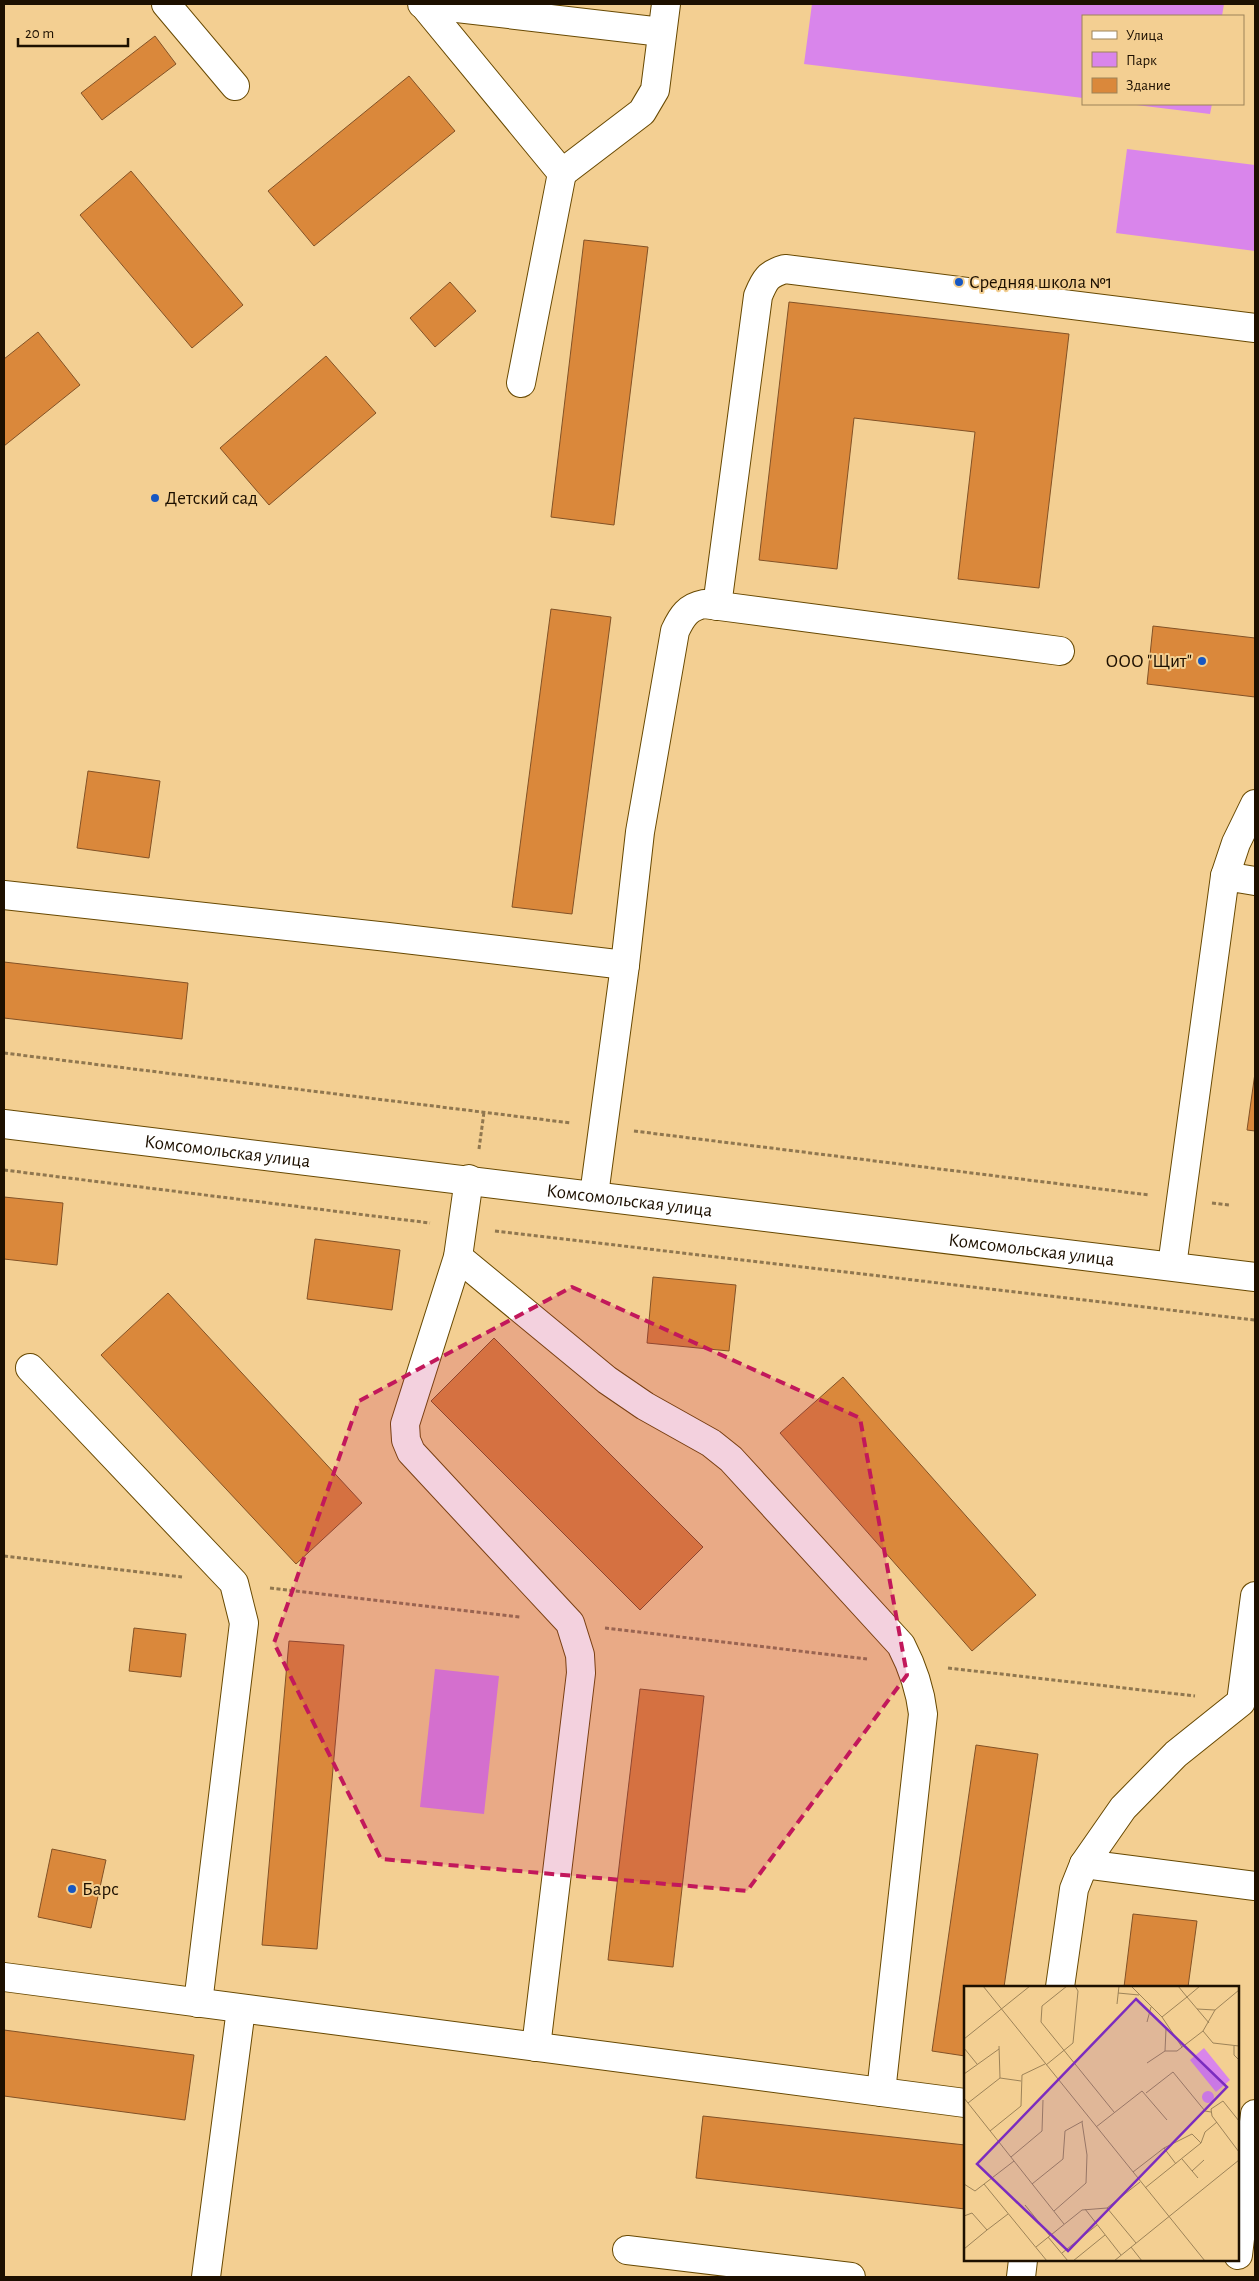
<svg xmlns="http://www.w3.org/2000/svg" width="1259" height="2281" viewBox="0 0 1259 2281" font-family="'Alegreya Sans',sans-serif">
<rect width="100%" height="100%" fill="#f3cf92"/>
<path fill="#d985eb" d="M 812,4 L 1224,4 L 1222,16 L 1083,16 L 1083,98 L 804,64 Z
M 1128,104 L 1212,104 L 1210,114 Z
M 1127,149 L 1255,165 L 1255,251 L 1116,233 Z
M 435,1669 L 499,1676 L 484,1814 L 420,1807 Z"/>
<path fill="#da883b" stroke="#835226" d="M 155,36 L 176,64 L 102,120 L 81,93 Z
M 409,76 L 455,131 L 314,246 L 268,191 Z
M 131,171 L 243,305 L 192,348 L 80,215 Z
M 584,240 L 648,247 L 614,525 L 551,517 Z
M 450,282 L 476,311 L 435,347 L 410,318 Z
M 789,302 L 1069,334 L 1039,588 L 958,579 L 975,432 L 854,418 L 837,569 L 759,560 Z
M 38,332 L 80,385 L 4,446 L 4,359 Z
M 326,356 L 376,413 L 269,505 L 220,448 Z
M 551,609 L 611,617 L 572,914 L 512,907 Z
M 1153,626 L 1255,638 L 1255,697 L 1147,684 Z
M 88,771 L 160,781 L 149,858 L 77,848 Z
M 4,962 L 188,983 L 182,1039 L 4,1018 Z
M 1255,1073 L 1255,1131 L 1247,1130 Z
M 4,1197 L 63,1203 L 57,1265 L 4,1259 Z
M 315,1239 L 400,1250 L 392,1310 L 307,1299 Z
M 653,1277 L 736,1285 L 729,1351 L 647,1343 Z
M 168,1293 L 362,1503 L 296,1564 L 101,1355 Z
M 494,1338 L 703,1547 L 640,1610 L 431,1401 Z
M 843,1377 L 1036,1595 L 972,1651 L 780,1433 Z
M 134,1628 L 186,1634 L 181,1677 L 129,1671 Z
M 289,1641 L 344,1645 L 317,1949 L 262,1945 Z
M 640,1689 L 704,1696 L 673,1967 L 608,1960 Z
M 976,1745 L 1038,1754 L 1004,1987 L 965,1987 L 965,2056 L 932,2051 Z
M 52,1849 L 106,1860 L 91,1928 L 38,1917 Z
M 1133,1914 L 1197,1921 L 1188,1987 L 1124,1987 Z
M 4,2030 L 194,2055 L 185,2120 L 4,2096 Z
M 703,2116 L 965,2145 L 965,2209 L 696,2178 Z"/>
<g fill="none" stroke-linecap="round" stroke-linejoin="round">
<defs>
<g id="minor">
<path d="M 166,4 L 235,86"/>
<path d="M 422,4 L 662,32"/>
<path d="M 423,4 L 562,173 L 521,383"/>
<path d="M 562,173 L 642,112 L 655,90 L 666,4"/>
<path d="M 717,606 L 758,296 C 765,279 768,274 785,269 L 1255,328"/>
<path d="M 1225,876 L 1236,843 L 1255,804"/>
<path d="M 4,895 L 388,937 L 625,965"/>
<path id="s1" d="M 4,1124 L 1255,1277"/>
<path d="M 469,1179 L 458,1257 L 405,1424 L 406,1440 L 411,1452 L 570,1623 L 580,1655 L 581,1673 L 536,2047"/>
<path d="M 594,1195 L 625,965 L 640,832 L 675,631 C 682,616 688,607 704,604 L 1060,651"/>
<path d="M 458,1257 L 607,1380 L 645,1406 L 711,1443 L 731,1459 L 901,1645 C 913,1668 920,1688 923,1714 L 881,2092"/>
<path d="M 1172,1266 L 1225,876 L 1255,881"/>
<path d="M 30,1368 L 234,1583 L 244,1623 L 198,2003"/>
<path d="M 1084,1864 L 1255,1886"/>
<path d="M 4,1977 L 965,2103"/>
<path d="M 1060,1987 L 1074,1889 L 1084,1864 L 1123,1808 L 1176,1754 L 1241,1702 L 1255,1596"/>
<path d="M 627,2250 L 851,2277"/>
<path d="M 1238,2255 L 1255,2114"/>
<path d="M 206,2277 L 241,2009"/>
<path d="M 1021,2277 L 1023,2260"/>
</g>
</defs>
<use href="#minor" stroke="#684902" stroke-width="30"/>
<path stroke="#90774f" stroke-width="3" stroke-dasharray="4 2.5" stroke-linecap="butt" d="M 4,1053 L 571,1123
M 634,1131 L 1149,1195
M 479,1149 L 484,1112
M 4,1170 L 430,1223
M 1212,1203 L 1229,1205
M 495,1231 L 1255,1320
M 4,1556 L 182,1577
M 270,1588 L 520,1617
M 605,1628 L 867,1659
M 948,1668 L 1195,1696"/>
<use href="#minor" stroke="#fff" stroke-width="28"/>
</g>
<path fill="#c2185b" fill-opacity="0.2" stroke="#c2185b" stroke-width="4" stroke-dasharray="10 6" stroke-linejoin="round" d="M 572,1287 L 860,1418 L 907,1675 L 747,1891 L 381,1859 L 274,1643 L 359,1401 Z"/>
<g fill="#1757c2" stroke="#f3cf92" stroke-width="2">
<circle cx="959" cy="282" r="5"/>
<circle cx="155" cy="498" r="5"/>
<circle cx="1202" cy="661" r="5"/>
<circle cx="72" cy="1889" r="5"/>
</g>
<g text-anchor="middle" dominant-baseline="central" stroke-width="4" stroke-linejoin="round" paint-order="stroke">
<g font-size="19" fill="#1d1000" stroke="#f3cf92" text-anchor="start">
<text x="969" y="282">Средняя школа №1</text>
<text x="165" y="498">Детский сад</text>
<text x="1192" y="661" text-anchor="end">ООО "Щит"</text>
<text x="82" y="1889">Барс</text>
</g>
<g font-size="19" fill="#1d1000" stroke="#f3cf92">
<text stroke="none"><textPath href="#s1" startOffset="225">Комсомольская улица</textPath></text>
<text stroke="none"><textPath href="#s1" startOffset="630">Комсомольская улица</textPath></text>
<text stroke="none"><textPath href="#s1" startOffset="1035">Комсомольская улица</textPath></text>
</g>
</g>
<g transform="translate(964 1986)">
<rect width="275" height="275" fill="#f3cf92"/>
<path d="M 240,62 L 266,94 L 252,106 L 226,74 ZM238 111a6 6 0 1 1 12 0a6 6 0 1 1-12 0Z" fill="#d985eb"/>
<path fill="none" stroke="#9d8358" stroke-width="1" d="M 19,0 L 241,275M 103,0 L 78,20 L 77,36 L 150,126M 167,0 L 198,31 L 223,11 L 214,0M 236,0 L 223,11 L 245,37M 154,7 L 175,9M 153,18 L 155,0M 233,23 L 251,24M 198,31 L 218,61M 183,36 L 187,21M 239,45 L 249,57 L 275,60M 0,53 L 66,0M 35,60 L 36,92 L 57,95M 270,60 L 270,69 L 275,74M 0,62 L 13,78M 201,65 L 213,65 L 239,45 L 251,24 L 275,4M 183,77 L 201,65 L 202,43M 82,79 L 109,57 L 114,5 L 111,0M 0,88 L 35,63M 182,107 L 209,86 L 241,125 L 247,126M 0,112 L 100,238M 4,117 L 36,92M 275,135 L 259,115 L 247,123 L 248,130 L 275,166M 132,141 L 178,105 L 203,134M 26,145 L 57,120 L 58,89 L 81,78M 200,162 L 228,148 L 237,157M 47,171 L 78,145 L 79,114M 218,173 L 234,192M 0,178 L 0,195M 228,185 L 240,174M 169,186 L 200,162 L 212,178M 0,198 L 11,205 L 50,175M 20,198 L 83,275M 68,198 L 99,173 L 101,145 L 119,135M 181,202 L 237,157 L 241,146 L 253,136M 61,219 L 86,250M 143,222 L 172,257M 121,223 L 157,269M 90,225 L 122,197 L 123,169 L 118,136M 0,230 L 8,227 L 23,244 L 44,228M 84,251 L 104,275M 72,261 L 118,224 L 143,222 L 176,196M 167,261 L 178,275M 0,263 L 23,244M 98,267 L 133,239M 109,275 L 141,249M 150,275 L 275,174"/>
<path fill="#7b2cbf" fill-opacity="0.15" stroke="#7b2cbf" stroke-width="2.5" d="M 172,13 L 263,101 L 104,265 L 13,178 Z"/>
<rect width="275" height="275" fill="none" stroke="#1d1000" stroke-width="2.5"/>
</g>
<rect width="1259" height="2281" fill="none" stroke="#1d1000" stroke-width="10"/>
<rect x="1082" y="15" width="162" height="90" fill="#f3cf92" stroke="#9d8358"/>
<rect x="1092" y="31" width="25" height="8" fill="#ffffff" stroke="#9d8358"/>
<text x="1126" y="40" font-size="15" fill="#1d1000">Улица</text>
<rect x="1092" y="52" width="25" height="15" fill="#d985eb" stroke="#9d8358"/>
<text x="1126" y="65" font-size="15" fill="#1d1000">Парк</text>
<rect x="1092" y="78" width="25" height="15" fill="#da883b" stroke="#9d8358"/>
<text x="1126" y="90" font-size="15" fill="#1d1000">Здание</text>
<path d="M18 38v8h110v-8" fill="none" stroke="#1d1000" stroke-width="2.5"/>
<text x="25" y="38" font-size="15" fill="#1d1000" stroke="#f3cf92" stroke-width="4" paint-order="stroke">20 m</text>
</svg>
